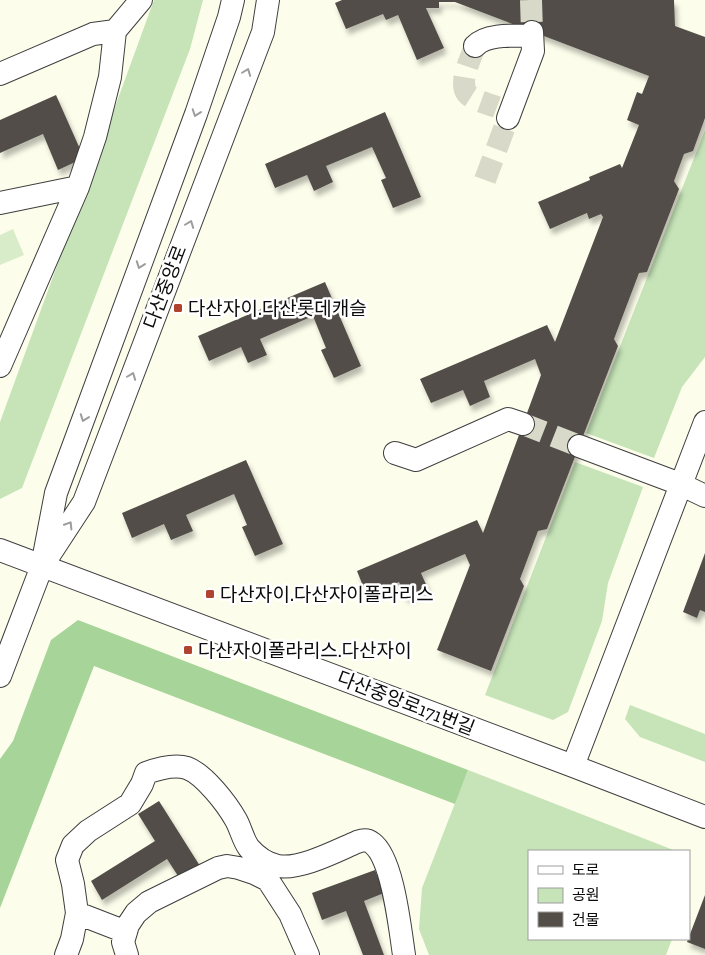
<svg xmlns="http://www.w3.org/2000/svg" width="705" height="955" viewBox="0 0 705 955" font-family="'Zilla Slab','Noto Sans KR',serif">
<defs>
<filter id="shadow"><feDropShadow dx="3" dy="5.5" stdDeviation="2.5" flood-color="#0004"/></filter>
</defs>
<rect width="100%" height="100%" fill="#fdfdeb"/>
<path fill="#c6e4b8" d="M 154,0 L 203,0 L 190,49 L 22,488 L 0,499 L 0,422 Z
M 705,130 L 705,357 L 682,387 L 654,458 L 586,433 Z
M 575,462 L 643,487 L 608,583 L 602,621 L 568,712 L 553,720 L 485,695 Z
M 630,705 L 705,734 L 705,762 L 640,737 L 625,719 Z
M 468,770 L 676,851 L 529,851 L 529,939 L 672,939 L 666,955 L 429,955 L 419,929 L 422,888 Z"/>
<path fill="#a7d498" d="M 78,620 L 468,770 L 455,804 L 94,666 L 0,908 L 0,759 L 13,741 L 51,640 Z"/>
<path fill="#d9ecc9" d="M 13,229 L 24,255 L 0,265 L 0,235 Z"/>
<path fill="#534e48" filter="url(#shadow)" d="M 342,0 L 674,0 L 675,26 L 705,37 L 705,118 L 693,151 L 684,154 L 674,181 L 679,189 L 647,272 L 639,273 L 614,339 L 618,346 L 547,529 L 538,531 L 520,579 L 524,586 L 491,671 L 437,650 L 470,565 L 465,554 L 421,573 L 428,589 L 406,598 L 399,582 L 367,596 L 357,571 L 477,520 L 483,533 L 541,375 L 535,359 L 484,381 L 490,397 L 470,406 L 463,390 L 431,403 L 420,379 L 547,325 L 555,342 L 603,217 L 601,214 L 589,219 L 587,213 L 550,229 L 538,202 L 590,180 L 589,177 L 620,164 L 622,168 L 639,125 L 627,120 L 637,92 L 642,94 L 649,76 L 455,2 L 439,2 L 439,8 L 426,8 L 444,48 L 417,60 L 398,15 L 386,20 L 383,14 L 346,29 L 335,3 Z
M 56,95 L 84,158 L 58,170 L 43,134 L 0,153 L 0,120 Z
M 385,112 L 421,197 L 393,208 L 381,180 L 386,178 L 372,147 L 326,166 L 333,182 L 314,191 L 307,175 L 275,188 L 265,164 Z
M 325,282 L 361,366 L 334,378 L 321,350 L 326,348 L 313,316 L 260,339 L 267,355 L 248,363 L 241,347 L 209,361 L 198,336 Z
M 246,460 L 283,544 L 255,556 L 242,527 L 247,525 L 234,494 L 186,515 L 193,531 L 171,540 L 164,524 L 132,538 L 122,513 Z
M 705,553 L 705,612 L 700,610 L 697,618 L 683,612 Z
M 159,801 L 200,866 L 180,879 L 167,859 L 102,900 L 91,881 L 155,841 L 138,814 Z
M 375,870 L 384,893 L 364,901 L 384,955 L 363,955 L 346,911 L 322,920 L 312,893 Z
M 705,895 L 705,949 L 687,942 Z"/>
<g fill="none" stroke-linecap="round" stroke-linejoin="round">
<path stroke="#d9d9c9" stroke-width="22" stroke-dasharray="22 11" stroke-linecap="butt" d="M 531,0 L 532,32
M 475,46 C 471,59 455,87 471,97 C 479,102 489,104 497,107
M 485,180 L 508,118
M 523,424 L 579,446"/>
<defs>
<path id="minor" d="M 475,46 C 487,33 516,36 532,36
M 0,74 L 93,34 L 115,31
M 508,118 L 533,51 L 532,32
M 0,203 L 78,187
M 0,366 L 78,187 L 95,137 L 110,77 L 115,31 L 141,0
M 579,446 L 680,484 L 705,496
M 395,453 L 416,460 L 508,419 L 523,424
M 0,550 L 573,766 L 705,817
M 48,557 L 84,502 L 263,32 L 268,0
M 0,676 L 42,566 L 56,493 L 196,114 L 229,17 L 233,0
M 573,766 L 705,422
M 77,913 L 126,932
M 66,955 L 72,939 L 77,913 L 73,884 L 67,860 L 73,845 L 88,831 L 130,804 L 142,784 L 146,773 C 157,769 175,764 187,768 C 204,774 227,804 236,820 C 241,829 243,840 249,848 C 256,856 267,864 278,866 C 300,870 336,851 357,842 C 363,840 367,839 372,843 C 393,858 400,929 404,955
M 127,955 L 123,942 L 128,925 L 136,913 L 149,902 L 218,868 L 227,866 L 239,868 L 254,873 L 268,880 L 290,914 L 308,955"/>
</defs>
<use href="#minor" stroke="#3e3e3e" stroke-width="24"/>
<use href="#minor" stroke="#fff" stroke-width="22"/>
</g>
<defs><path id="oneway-chevron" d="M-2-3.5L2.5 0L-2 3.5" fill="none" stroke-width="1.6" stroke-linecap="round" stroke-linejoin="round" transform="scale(1.25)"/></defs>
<g stroke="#9d9d9d">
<use href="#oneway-chevron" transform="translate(247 72) rotate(-69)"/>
<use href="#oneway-chevron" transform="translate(196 113) rotate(109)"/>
<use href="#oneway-chevron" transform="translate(190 224) rotate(-69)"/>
<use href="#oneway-chevron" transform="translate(140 265) rotate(110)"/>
<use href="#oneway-chevron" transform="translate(132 376) rotate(-69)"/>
<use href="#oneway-chevron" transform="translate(84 418) rotate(110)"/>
<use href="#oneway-chevron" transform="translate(69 525) rotate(-58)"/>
</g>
<g fill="#af432f" stroke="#fff" stroke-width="2">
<rect x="173" y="303" width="10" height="10" rx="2.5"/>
<rect x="205" y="589" width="10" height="10" rx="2.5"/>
<rect x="183" y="645" width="10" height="10" rx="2.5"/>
</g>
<g text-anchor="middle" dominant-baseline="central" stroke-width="5" stroke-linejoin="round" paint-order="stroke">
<g font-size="19" fill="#0b0b0b" stroke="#fff">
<text transform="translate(165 287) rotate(-69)">다산중앙로</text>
<text transform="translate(406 703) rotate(21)">다산중앙로171번길</text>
</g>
<g font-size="19" fill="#0b0b0b" stroke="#fff" text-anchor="start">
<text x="188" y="308">다산자이.다산롯데캐슬</text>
<text x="220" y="594">다산자이.다산자이폴라리스</text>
<text x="198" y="650">다산자이폴라리스.다산자이</text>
</g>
</g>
<rect x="528" y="850" width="162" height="90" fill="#ffffff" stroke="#9d9d9d"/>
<rect x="538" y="866" width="25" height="8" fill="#ffffff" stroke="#9d9d9d"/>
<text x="572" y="875" font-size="15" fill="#0b0b0b">도로</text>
<rect x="538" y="888" width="25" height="15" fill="#c6e4b8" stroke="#9d9d9d"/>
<text x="572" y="900" font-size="15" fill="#0b0b0b">공원</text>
<rect x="538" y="912" width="25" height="15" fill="#534e48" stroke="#9d9d9d"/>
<text x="572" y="925" font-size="15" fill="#0b0b0b">건물</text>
</svg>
